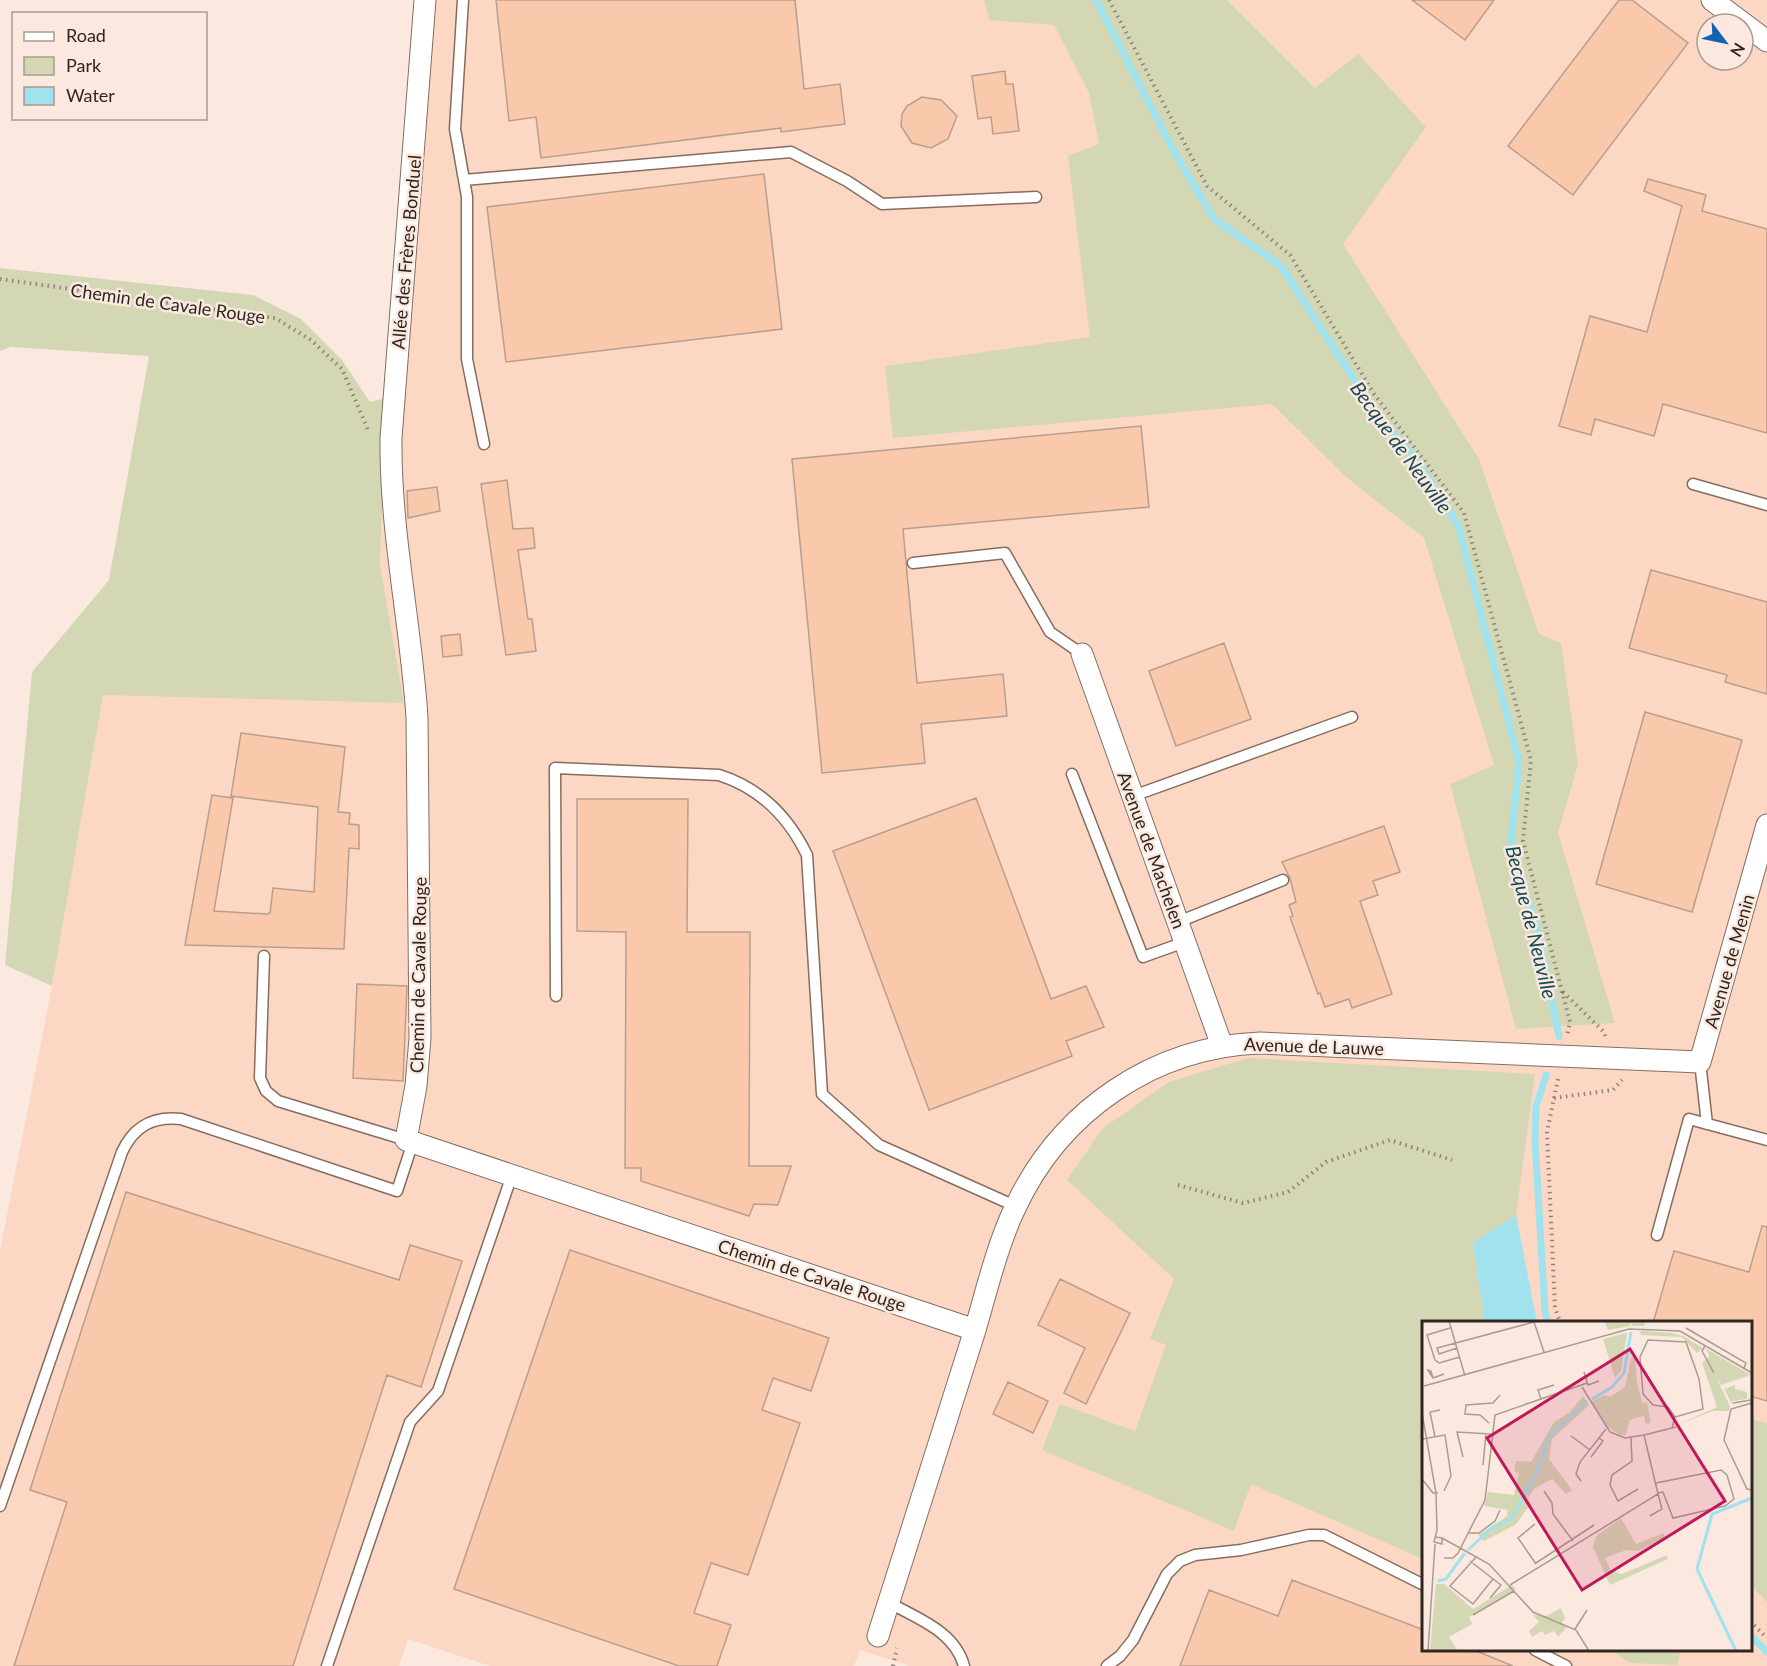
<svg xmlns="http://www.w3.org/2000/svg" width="1767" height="1666" viewBox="0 0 1767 1666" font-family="Lato,sans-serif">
<rect width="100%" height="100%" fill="#fbe9e0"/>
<path fill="#fcd8c4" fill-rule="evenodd" d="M 416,0 L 1767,0 L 1767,1666 L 910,1666 L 860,1650 L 854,1666 L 490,1666 L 408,1639 L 399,1666 L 0,1666 L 0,1250 L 52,986 L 103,694 L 404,702 L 380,564 L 386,398 ZM 1707,24 L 1743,24 L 1743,60 L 1707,60 ZM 1424,1322 L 1750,1322 L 1750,1650 L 1424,1650 Z"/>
<path fill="#d4d7b4" d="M 984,0 L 1227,0 L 1315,88 L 1358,54 L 1426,127 L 1343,244 L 1479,459 L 1539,634 L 1561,643 L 1578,764 L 1558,833 L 1615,1023 L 1516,1029 L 1450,784 L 1494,765 L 1424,538 L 1346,477 L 1272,404 L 893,438 L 885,366 L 1090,337 L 1068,156 L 1099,144 L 1089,93 L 1054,25 L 989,20 Z
M 0,268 L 253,295 L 301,319 L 342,360 L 370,402 L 386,398 L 380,564 L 404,703 L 103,695 L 52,986 L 5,965 L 32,672 L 109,580 L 149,356 L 11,347 L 0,351 Z
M 1248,1058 L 1535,1074 L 1516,1215 L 1473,1243 L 1485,1322 L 1424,1322 L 1423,1559 L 1251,1484 L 1234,1531 L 1042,1450 L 1060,1404 L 1135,1431 L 1166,1345 L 1150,1339 L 1174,1279 L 1067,1180 L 1103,1128 L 1169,1082 Z
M 1750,1419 L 1767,1423 L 1767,1602 L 1751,1586 Z
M 1610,1650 L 1681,1650 L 1677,1665 L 1630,1663 Z"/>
<path fill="#a0e2ee" d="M 1516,1215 L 1537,1322 L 1485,1322 L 1473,1243 Z"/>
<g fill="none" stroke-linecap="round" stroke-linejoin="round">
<path stroke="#a0e2ee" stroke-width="7" d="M 1096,0 L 1173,150 L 1214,219 L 1281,266 L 1371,406 L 1418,462 L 1458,525 L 1519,762 L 1511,842 L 1538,934 L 1559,1036
M 1546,1075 L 1536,1107 L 1535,1141 L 1545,1312 L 1548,1322
M 1750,1635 L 1767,1652"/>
</g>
<path fill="#fac9ac" stroke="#b99e8f" stroke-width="1.5" d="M 496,0 L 795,0 L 804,89 L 840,84 L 845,124 L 781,132 L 781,128 L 541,158 L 536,117 L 509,121 Z
M 1412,0 L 1494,0 L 1465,40 Z
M 1619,0 L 1632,0 L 1688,43 L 1573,195 L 1508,146 Z
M 1005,71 L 1006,84 L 1013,84 L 1019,131 L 993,134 L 991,117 L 978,119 L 972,76 Z
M 922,97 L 941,100 L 957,116 L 948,139 L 931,148 L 912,143 L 901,126 L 902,114 L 907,106 Z
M 764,174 L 782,329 L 506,362 L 487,207 Z
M 1648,179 L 1706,195 L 1702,211 L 1767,229 L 1767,433 L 1663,404 L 1654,436 L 1595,419 L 1591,435 L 1559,426 L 1590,316 L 1647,332 L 1682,206 L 1644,191 Z
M 1141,426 L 1149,507 L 903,529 L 917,683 L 1003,674 L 1007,716 L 921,724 L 925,763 L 822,773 L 792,459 Z
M 507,480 L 513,529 L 533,528 L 535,548 L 518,550 L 528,619 L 532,619 L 536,651 L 506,655 L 481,484 Z
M 437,487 L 440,511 L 408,518 L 407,491 Z
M 1651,570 L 1767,602 L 1767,694 L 1725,682 L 1727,675 L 1629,648 Z
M 460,634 L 462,655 L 443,657 L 441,636 Z
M 1224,643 L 1251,719 L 1176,746 L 1149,671 Z
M 1645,712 L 1742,740 L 1692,912 L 1596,884 Z
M 241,733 L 345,747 L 338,812 L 350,813 L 349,824 L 359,825 L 359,849 L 349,848 L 344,949 L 185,945 L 212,795 L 233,798 L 214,911 L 267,914 L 270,913 L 273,888 L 314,892 L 318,807 L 231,796 Z
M 976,798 L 1051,999 L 1086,986 L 1104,1027 L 1066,1041 L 1072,1056 L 929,1110 L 833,851 Z
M 577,799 L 688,799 L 687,932 L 750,932 L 749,1166 L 791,1166 L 778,1205 L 754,1204 L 749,1216 L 641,1181 L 641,1168 L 625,1168 L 626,932 L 577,931 Z
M 1384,826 L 1400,872 L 1373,881 L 1378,895 L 1360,901 L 1392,994 L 1352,1008 L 1349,999 L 1325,1007 L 1320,993 L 1318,994 L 1290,917 L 1293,916 L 1289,905 L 1296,902 L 1290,878 L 1282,862 Z
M 357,984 L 407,986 L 403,1081 L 353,1078 Z
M 126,1192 L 399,1280 L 410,1245 L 462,1261 L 421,1387 L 387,1375 L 293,1666 L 14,1666 L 67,1502 L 30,1490 Z
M 1762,1226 L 1767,1227 L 1767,1401 L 1750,1396 L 1750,1323 L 1653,1323 L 1674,1251 L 1749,1272 Z
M 570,1250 L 829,1338 L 811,1391 L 773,1378 L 762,1410 L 800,1423 L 748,1575 L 711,1563 L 694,1613 L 731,1625 L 717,1666 L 679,1666 L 454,1589 Z
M 1060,1279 L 1130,1313 L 1086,1404 L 1064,1393 L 1085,1348 L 1038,1325 Z
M 1008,1382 L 1048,1401 L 1033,1433 L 993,1414 Z
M 1292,1580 L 1424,1630 L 1424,1650 L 1474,1650 L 1513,1666 L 1180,1666 L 1209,1590 L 1278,1616 Z"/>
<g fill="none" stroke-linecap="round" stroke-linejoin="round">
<defs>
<path id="lane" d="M 463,0 L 455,129 L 467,197 L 467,359 L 484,444
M 464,180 L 791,152 L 847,181 L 882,204 L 1036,197
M 1693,484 L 1767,505
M 913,563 L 1005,553 L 1050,632 L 1082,654
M 1072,774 L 1143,957 L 1185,942
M 1133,796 L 1352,717
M 1178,922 L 1283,880
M 264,956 L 260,1078 L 266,1091 L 278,1101 L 406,1140
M 556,996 L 555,768 L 719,775 C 760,788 788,816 807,855 L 822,1094 L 879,1145 L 1015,1206
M 1700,1062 L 1707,1124
M 1657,1235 L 1689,1119 L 1767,1140
M 0,1506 L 122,1152 C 134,1126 153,1116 181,1119 L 397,1191 L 413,1142
M 888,1602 C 916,1618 955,1631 964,1666
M 1535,1650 L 1566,1666
M 327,1666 L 410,1422 L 438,1391 L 512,1175
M 1107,1666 L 1120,1656 L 1133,1640 L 1167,1574 L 1180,1561 L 1195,1555 L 1241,1550 L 1309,1535 L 1324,1535 L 1424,1585"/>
<path id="street" d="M 425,0 L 391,438 C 390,532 411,624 417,717 L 420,1038 L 416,1086 L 406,1140 L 975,1330 L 878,1636
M 1712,0 L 1767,41
M 1082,654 L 1222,1046
M 975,1330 C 987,1289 997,1246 1015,1208 C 1060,1111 1153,1047 1260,1043 L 1700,1062 L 1767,825"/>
</defs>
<use href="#lane" stroke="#866d5f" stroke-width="13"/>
<use href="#street" stroke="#866d5f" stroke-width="23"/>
<path stroke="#8f827a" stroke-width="4" stroke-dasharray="1.5 4.5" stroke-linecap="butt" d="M 1109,0 L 1207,186 L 1290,255 L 1374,394 L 1464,513 L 1531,760 L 1523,841 L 1570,1022 L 1567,1036
M 0,279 L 275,318 L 311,340 L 342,369 L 369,432
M 1563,992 L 1604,1032 L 1606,1039
M 1558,1079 L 1547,1132 L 1555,1308 L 1560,1322
M 1554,1098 L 1613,1090 L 1622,1080
M 1178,1185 L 1243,1203 L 1288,1192 L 1326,1162 L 1390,1140 L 1452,1160
M 1750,1621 L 1767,1638
M 893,1666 L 897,1648"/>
<use href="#lane" stroke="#fff" stroke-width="10"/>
<use href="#street" stroke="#fff" stroke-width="21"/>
</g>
<g text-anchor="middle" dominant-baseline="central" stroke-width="5" stroke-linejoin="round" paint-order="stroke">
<g font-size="18" fill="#302620" stroke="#fbe9e0">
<text transform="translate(406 252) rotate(-85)">Allée des Frères Bonduel</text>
<text transform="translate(168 303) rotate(8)">Chemin de Cavale Rouge</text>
<text transform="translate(1152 850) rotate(70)">Avenue de Machelen</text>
<text transform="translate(1729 961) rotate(-74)">Avenue de Menin</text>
<text transform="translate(418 975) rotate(-89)">Chemin de Cavale Rouge</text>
<text transform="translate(1314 1046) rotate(2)">Avenue de Lauwe</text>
<text transform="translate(812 1275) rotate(18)">Chemin de Cavale Rouge</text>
</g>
<g font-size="20" font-style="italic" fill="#114b54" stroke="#fbe9e0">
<text transform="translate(1402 447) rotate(54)">Becque de Neuville</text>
<text transform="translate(1532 922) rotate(76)">Becque de Neuville</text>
</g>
</g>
<g transform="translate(1422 1321)">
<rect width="330" height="330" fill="#fbe9e0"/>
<path d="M 182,0 L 223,0 L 222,5 L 210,5 L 209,1 L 208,5 L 186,9 ZM 218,10 L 250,12 L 261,15 L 281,27 L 275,32 L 260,16 L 219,14 ZM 205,12 L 199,50 L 193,57 L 181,18 ZM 283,27 L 329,54 L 299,64 L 295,58 L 308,85 L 307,90 L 291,90 L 255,104 L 295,86 L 280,42 L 288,35 ZM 213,36 L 215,60 L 220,82 L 225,81 L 229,102 L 224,103 L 222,95 L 213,97 L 207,100 L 204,114 L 198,114 L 184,105 L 170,80 L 183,74 L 188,76 L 203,66 L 209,37 ZM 313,64 L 313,68 L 325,71 L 325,78 L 310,80 L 311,85 L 302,68 ZM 161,75 L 167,84 L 130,118 L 127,138 L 150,169 L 144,173 L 130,158 L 113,167 L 106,177 L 109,183 L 93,204 L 62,220 L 56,214 L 84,196 L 86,189 L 62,185 L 66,171 L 92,174 L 97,152 L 92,150 L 94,140 L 109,141 L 132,101 L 148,91 ZM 199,197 L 214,223 L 242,212 L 243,217 L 216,230 L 204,229 L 183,237 L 189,250 L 200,253 L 245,234 L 246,238 L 188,264 L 171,226 L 174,215 ZM 14,263 L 22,263 L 51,288 L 90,264 L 94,268 L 47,296 L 50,303 L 27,316 L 36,330 L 8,330 ZM 139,287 L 143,297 L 139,303 L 145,306 L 136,316 L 132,310 L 123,314 L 120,310 L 110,316 L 107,310 L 117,301 L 110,293 L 124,295 Z" fill="#d4d7b4"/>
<path fill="none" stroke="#a0e2ee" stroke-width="3" d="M 170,78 L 190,66 L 202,52 L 209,11M 46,229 L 71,206 L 89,198 L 114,153 L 127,116 L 165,80M 16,260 L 24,258 L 43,232M 314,330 L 275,248 L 290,193 L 330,177"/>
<path fill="none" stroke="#aa9b93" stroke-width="1.5" d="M 27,0 L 43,55M 28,7 L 5,14 L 13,39 L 17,42 L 38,36M 264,7 L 324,42 L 322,47M 283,25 L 280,30 L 292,52M 35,27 L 17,33 L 15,27 L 112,1 L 122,31M 162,51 L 166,64 L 177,60M 11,57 L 6,49 L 9,50 L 11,57 L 22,53M 2,65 L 207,8 L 258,10 L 330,52M 160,66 L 188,111 L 203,117 L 222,114M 119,78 L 116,69 L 132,64M 311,82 L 329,79M 330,82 L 309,88 L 302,119 L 325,168 L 330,169M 0,92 L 14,172 L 15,209 L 12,221 L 20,223 L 20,217 L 13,216M 67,102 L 58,94 L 43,93 L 44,84 L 71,82 L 78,74M 250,107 L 253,96 L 281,88 L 277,58 L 264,21 L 226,19 L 218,36 L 221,73 L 231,84 L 246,86 L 253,96M 149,115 L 168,129M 13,116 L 8,91 L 18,89M 209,117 L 210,140 L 190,154 L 188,164 L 196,180 L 216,168M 0,118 L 23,114 L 29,155 L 22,170M 41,136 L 35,111 L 69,113M 169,136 L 181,120 L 177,117M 61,144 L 64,112M 0,158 L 11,172 L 16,172M 159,160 L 154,153 L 158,141 L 184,108M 234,162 L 299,149 L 305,154 L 312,178 L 303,185 L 251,197 L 241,171 L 236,172M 122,170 L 130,182 L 131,193 L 151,220M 228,195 L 240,188 L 236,173M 113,203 L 96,217 L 114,243M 46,212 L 57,212 L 73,200 L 78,189M 20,217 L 67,243 L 111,291 L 154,309 L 167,330M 55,235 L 28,265 L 51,283 L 71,258M 22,237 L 31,237 L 36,232 L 63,179 L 73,94 L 165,62M 48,240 L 79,264 L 68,277M 114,242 L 172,204M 88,264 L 236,173 L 222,114 L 254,106M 51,294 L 92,270M 153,308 L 165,289M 6,330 L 13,223"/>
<path fill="#c2185b" fill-opacity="0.15" stroke="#c2185b" stroke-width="3" d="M 208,28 L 303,180 L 160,269 L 65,117 Z"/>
<rect width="330" height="330" fill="none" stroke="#302620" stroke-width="3"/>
</g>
<rect x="12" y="12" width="195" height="108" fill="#fbe9e0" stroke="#aa9b93" stroke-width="1.5"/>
<rect x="24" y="32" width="30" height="9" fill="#ffffff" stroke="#aa9b93" stroke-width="1.5"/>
<text x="66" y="42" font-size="18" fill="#302620">Road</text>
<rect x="24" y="57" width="30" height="18" fill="#d4d7b4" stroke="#aa9b93" stroke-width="1.5"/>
<text x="66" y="72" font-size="18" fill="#302620">Park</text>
<rect x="24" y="87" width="30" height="18" fill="#a0e2ee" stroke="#aa9b93" stroke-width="1.5"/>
<text x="66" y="102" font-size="18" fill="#302620">Water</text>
<g transform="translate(1725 42) rotate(122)"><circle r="28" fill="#fbe9e0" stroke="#aa9b93" stroke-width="1.5"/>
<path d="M0-4.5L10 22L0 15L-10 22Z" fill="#1162b0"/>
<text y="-9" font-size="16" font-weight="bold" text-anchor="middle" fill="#302620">N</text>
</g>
</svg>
